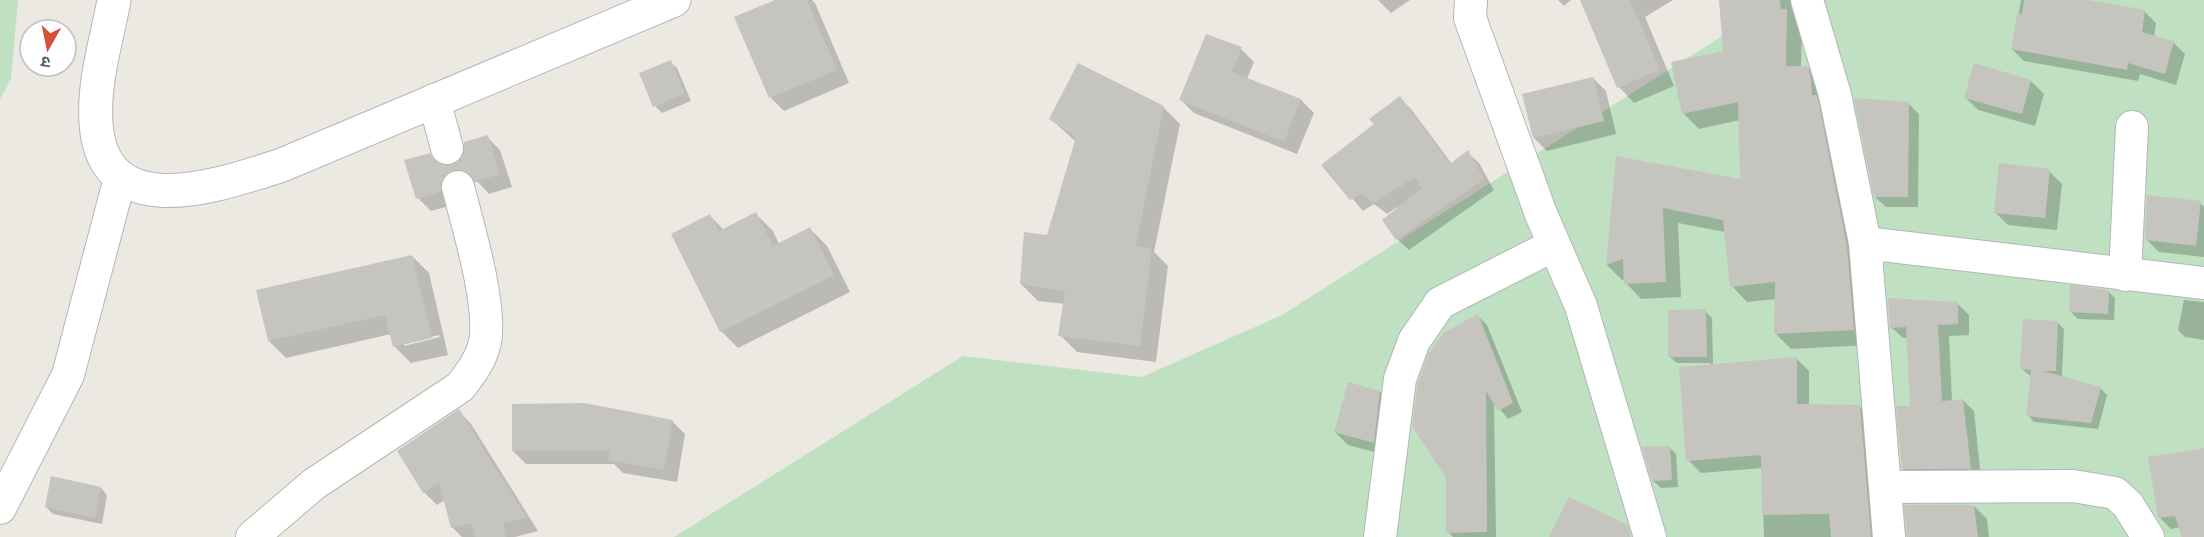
<svg xmlns="http://www.w3.org/2000/svg" width="2204" height="537" viewBox="0 0 2204 537" font-family="'DM Sans','Noto Sans Devanagari',sans-serif">
<rect width="100%" height="100%" fill="#ebe9e1"/>
<path fill="#bfe0c1" d="M 0,0 L 18,0 L 11,78 L 0,100 Z
M 1779,0 L 2204,0 L 2204,537 L 674,537 L 963,356 L 1142,377 L 1282,315 Z"/>
<path fill="#0003" fill-rule="evenodd" d="M 778,0 L 812,0 L 815,3 L 849,83 L 784,111 L 771,98 L 736,18 Z
M 1378,0 L 1410,0 L 1391,13 Z
M 1558,0 L 1571,0 L 1564,6 Z
M 1582,0 L 1673,0 L 1645,17 L 1674,86 L 1634,103 L 1619,87 Z
M 1720,0 L 1794,0 L 1795,20 L 1802,26 L 1801,67 L 1807,67 L 1823,83 L 1869,345 L 1791,349 L 1776,334 L 1776,299 L 1747,302 L 1732,286 L 1725,232 L 1678,223 L 1681,297 L 1641,299 L 1626,283 L 1625,279 L 1622,280 L 1607,265 L 1617,157 L 1741,181 L 1740,120 L 1699,129 L 1683,113 L 1725,53 Z
M 2021,0 L 2081,0 L 2144,11 L 2156,23 L 2154,37 L 2173,42 L 2185,54 L 2176,85 L 2140,74 L 2138,81 L 2024,61 L 2012,49 Z
M 1241,49 L 1254,62 L 1247,79 L 1301,100 L 1314,113 L 1297,154 L 1194,113 L 1181,100 Z
M 670,62 L 677,68 L 691,101 L 662,113 L 655,106 Z
M 1593,78 L 1606,91 L 1616,134 L 1547,151 L 1534,138 Z
M 2031,81 L 2044,94 L 2035,126 L 1978,110 L 1965,97 Z
M 1400,98 L 1411,109 L 1452,164 L 1467,152 L 1479,163 L 1494,190 L 1409,250 L 1397,239 L 1397,207 L 1387,214 L 1374,204 L 1363,211 L 1323,165 L 1376,125 Z
M 1908,103 L 1919,114 L 1918,207 L 1886,207 L 1875,197 Z
M 1163,107 L 1180,124 L 1154,252 L 1168,266 L 1156,362 L 1077,352 L 1060,335 L 1065,304 L 1038,301 L 1021,284 L 1048,237 L 1076,142 L 1051,119 Z
M 487,137 L 500,150 L 512,187 L 489,194 L 478,182 L 466,182 L 453,205 L 431,211 L 418,198 L 429,154 L 441,167 L 453,167 Z
M 2049,171 L 2062,184 L 2057,230 L 2008,225 L 1995,212 Z
M 2200,203 L 2204,207 L 2204,257 L 2159,252 L 2146,239 Z
M 756,214 L 773,231 L 779,244 L 810,229 L 827,246 L 850,292 L 738,348 L 721,331 L 710,216 L 724,230 Z
M 412,256 L 429,273 L 448,355 L 411,363 L 394,346 L 391,334 L 286,358 L 269,341 ZM 439,335 L 440,337 L 404,346 L 404,343 Z
M 2108,291 L 2115,298 L 2114,320 L 2078,319 L 2071,312 Z
M 2184,300 L 2204,302 L 2204,340 L 2185,337 L 2178,330 Z
M 1958,304 L 1969,315 L 1969,335 L 1949,336 L 1952,401 L 1963,400 L 1974,411 L 1981,479 L 1914,480 L 1903,468 L 1911,408 L 1908,338 L 1903,338 L 1891,327 Z
M 1705,311 L 1712,318 L 1713,365 L 1796,358 L 1809,371 L 1809,405 L 1860,407 L 1872,420 L 1882,537 L 1764,537 L 1762,468 L 1701,473 L 1688,460 L 1711,363 L 1677,363 L 1670,357 Z
M 1478,316 L 1487,325 L 1522,412 L 1508,419 L 1494,402 L 1496,537 L 1453,537 L 1448,532 Z
M 2057,322 L 2064,329 L 2062,377 L 2100,388 L 2107,395 L 2098,429 L 2034,422 L 2028,415 L 2032,376 L 2029,375 L 2022,369 Z
M 1380,392 L 1393,405 L 1386,455 L 1348,445 L 1335,432 Z
M 459,411 L 471,424 L 538,531 L 515,537 L 462,537 L 452,527 L 445,500 L 437,505 L 424,492 Z
M 672,421 L 685,434 L 677,482 L 623,473 L 614,464 L 526,464 L 513,451 Z
M 1669,447 L 1676,454 L 1678,487 L 1661,488 L 1653,481 Z
M 2204,450 L 2204,537 L 2184,537 L 2181,527 L 2171,529 L 2160,518 Z
M 101,488 L 107,495 L 102,524 L 53,514 L 46,507 Z
M 1974,506 L 1987,519 L 1989,537 L 1908,537 Z"/>
<path fill="#c6c4be" d="M 775,0 L 807,0 L 837,70 L 769,98 L 734,17 Z
M 1580,0 L 1630,0 L 1660,70 L 1617,88 Z
M 1719,0 L 1780,0 L 1781,9 L 1787,9 L 1786,66 L 1808,66 L 1811,79 L 1812,95 L 1816,95 L 1818,99 L 1847,246 L 1854,330 L 1774,334 L 1775,282 L 1730,287 L 1723,220 L 1663,208 L 1666,282 L 1624,284 L 1623,259 L 1606,265 L 1616,156 L 1740,179 L 1738,102 L 1682,114 L 1671,62 L 1723,51 Z
M 2024,0 L 2089,0 L 2145,10 L 2142,32 L 2174,41 L 2165,74 L 2128,63 L 2127,70 L 2011,49 L 2017,13 L 2022,14 Z
M 1206,34 L 1242,47 L 1232,72 L 1301,99 L 1284,142 L 1179,100 Z
M 671,60 L 685,94 L 653,107 L 639,73 Z
M 1078,63 L 1164,106 L 1136,246 L 1152,248 L 1140,346 L 1058,336 L 1065,291 L 1020,284 L 1024,232 L 1047,235 L 1076,137 L 1049,119 Z
M 1974,63 L 2031,80 L 2022,114 L 1964,98 Z
M 1593,77 L 1604,121 L 1533,138 L 1522,94 Z
M 1400,96 L 1450,164 L 1468,150 L 1484,179 L 1396,240 L 1382,220 L 1422,188 L 1415,177 L 1374,203 L 1362,194 L 1350,200 L 1321,165 L 1374,124 L 1369,119 Z
M 1854,98 L 1909,102 L 1908,197 L 1874,197 Z
M 488,135 L 500,174 L 475,182 L 470,174 L 463,170 L 453,170 L 445,175 L 441,182 L 441,192 L 416,199 L 404,160 L 430,153 L 434,160 L 442,165 L 452,165 L 460,160 L 464,153 L 464,142 Z
M 1999,163 L 2050,169 L 2045,218 L 1994,213 Z
M 2147,195 L 2201,201 L 2196,246 L 2145,240 Z
M 756,212 L 773,246 L 810,227 L 834,275 L 720,332 L 671,234 L 710,214 L 719,231 Z
M 412,255 L 432,338 L 393,347 L 385,315 L 268,341 L 256,290 Z
M 2070,285 L 2109,290 L 2108,314 L 2069,312 Z
M 1888,298 L 1958,302 L 1958,324 L 1938,325 L 1942,401 L 1963,399 L 1971,469 L 1902,469 L 1896,406 L 1910,406 L 1906,327 L 1890,328 Z
M 1706,309 L 1707,357 L 1668,357 L 1668,310 Z
M 1478,314 L 1513,403 L 1498,411 L 1486,391 L 1487,532 L 1446,533 L 1446,478 L 1412,426 L 1418,383 L 1428,355 L 1443,333 Z
M 2023,319 L 2058,321 L 2056,371 L 2043,371 L 2101,387 L 2091,423 L 2026,416 L 2031,370 L 2020,369 Z
M 1797,357 L 1797,404 L 1860,405 L 1871,537 L 1831,537 L 1829,514 L 1762,515 L 1761,455 L 1686,461 L 1679,367 Z
M 1348,382 L 1380,391 L 1374,443 L 1334,432 Z
M 584,403 L 673,420 L 664,470 L 608,460 L 610,451 L 512,451 L 512,404 Z
M 459,409 L 527,518 L 503,523 L 506,537 L 475,537 L 471,523 L 451,528 L 439,483 L 423,493 L 397,451 Z
M 1670,446 L 1672,480 L 1652,481 L 1642,447 Z
M 2204,448 L 2204,537 L 2182,537 L 2175,516 L 2158,518 L 2148,457 Z
M 51,476 L 101,487 L 95,518 L 45,507 Z
M 1569,497 L 1628,525 L 1631,537 L 1549,537 Z
M 1904,505 L 1974,505 L 1978,537 L 1907,537 Z"/>
<g fill="none" stroke-linecap="round" stroke-linejoin="round">
<path stroke="#c6c6c1" stroke-width="32" stroke-dasharray="32 16" stroke-linecap="butt" d="M 447,148 L 458,187"/>
<defs>
<path id="minor" d="M 1471,0 L 1470,18 L 1541,214 L 1581,306 L 1650,537
M 1807,0 L 1835,95 L 1865,243 L 1889,537
M 434,100 L 447,148
M 1865,243 L 2204,283
M 2125,275 L 2132,127
M 1885,487 L 2073,486 L 2115,493 L 2128,505 L 2148,537
M 0,508 L 68,375 L 120,178
M 252,537 L 314,484 L 460,387 C 471,373 481,360 485,342 C 492,305 468,226 458,187
M 1380,537 L 1400,379 L 1414,341 L 1440,303 L 1554,245"/>
<path id="secondary" d="M 114,0 C 107,39 93,82 96,123 C 103,227 220,185 282,165 L 674,0"/>
</defs>
<use href="#minor" stroke="#b3b6ba" stroke-width="34"/>
<use href="#secondary" stroke="#b4b7bc" stroke-width="35"/>
<use href="#minor" stroke="#fff" stroke-width="32"/>
<use href="#secondary" stroke="#fff" stroke-width="33"/>
</g>
<g transform="translate(48 48) rotate(189)"><circle r="28" fill="#ffffff" stroke="#bdbebf" stroke-width="1.5"/>
<path d="M0-4.5L10 22L0 15L-10 22Z" fill="#d64e3c"/>
<text y="-9" font-size="16" font-weight="bold" text-anchor="middle" fill="#595c60">उ</text>
</g>
</svg>
